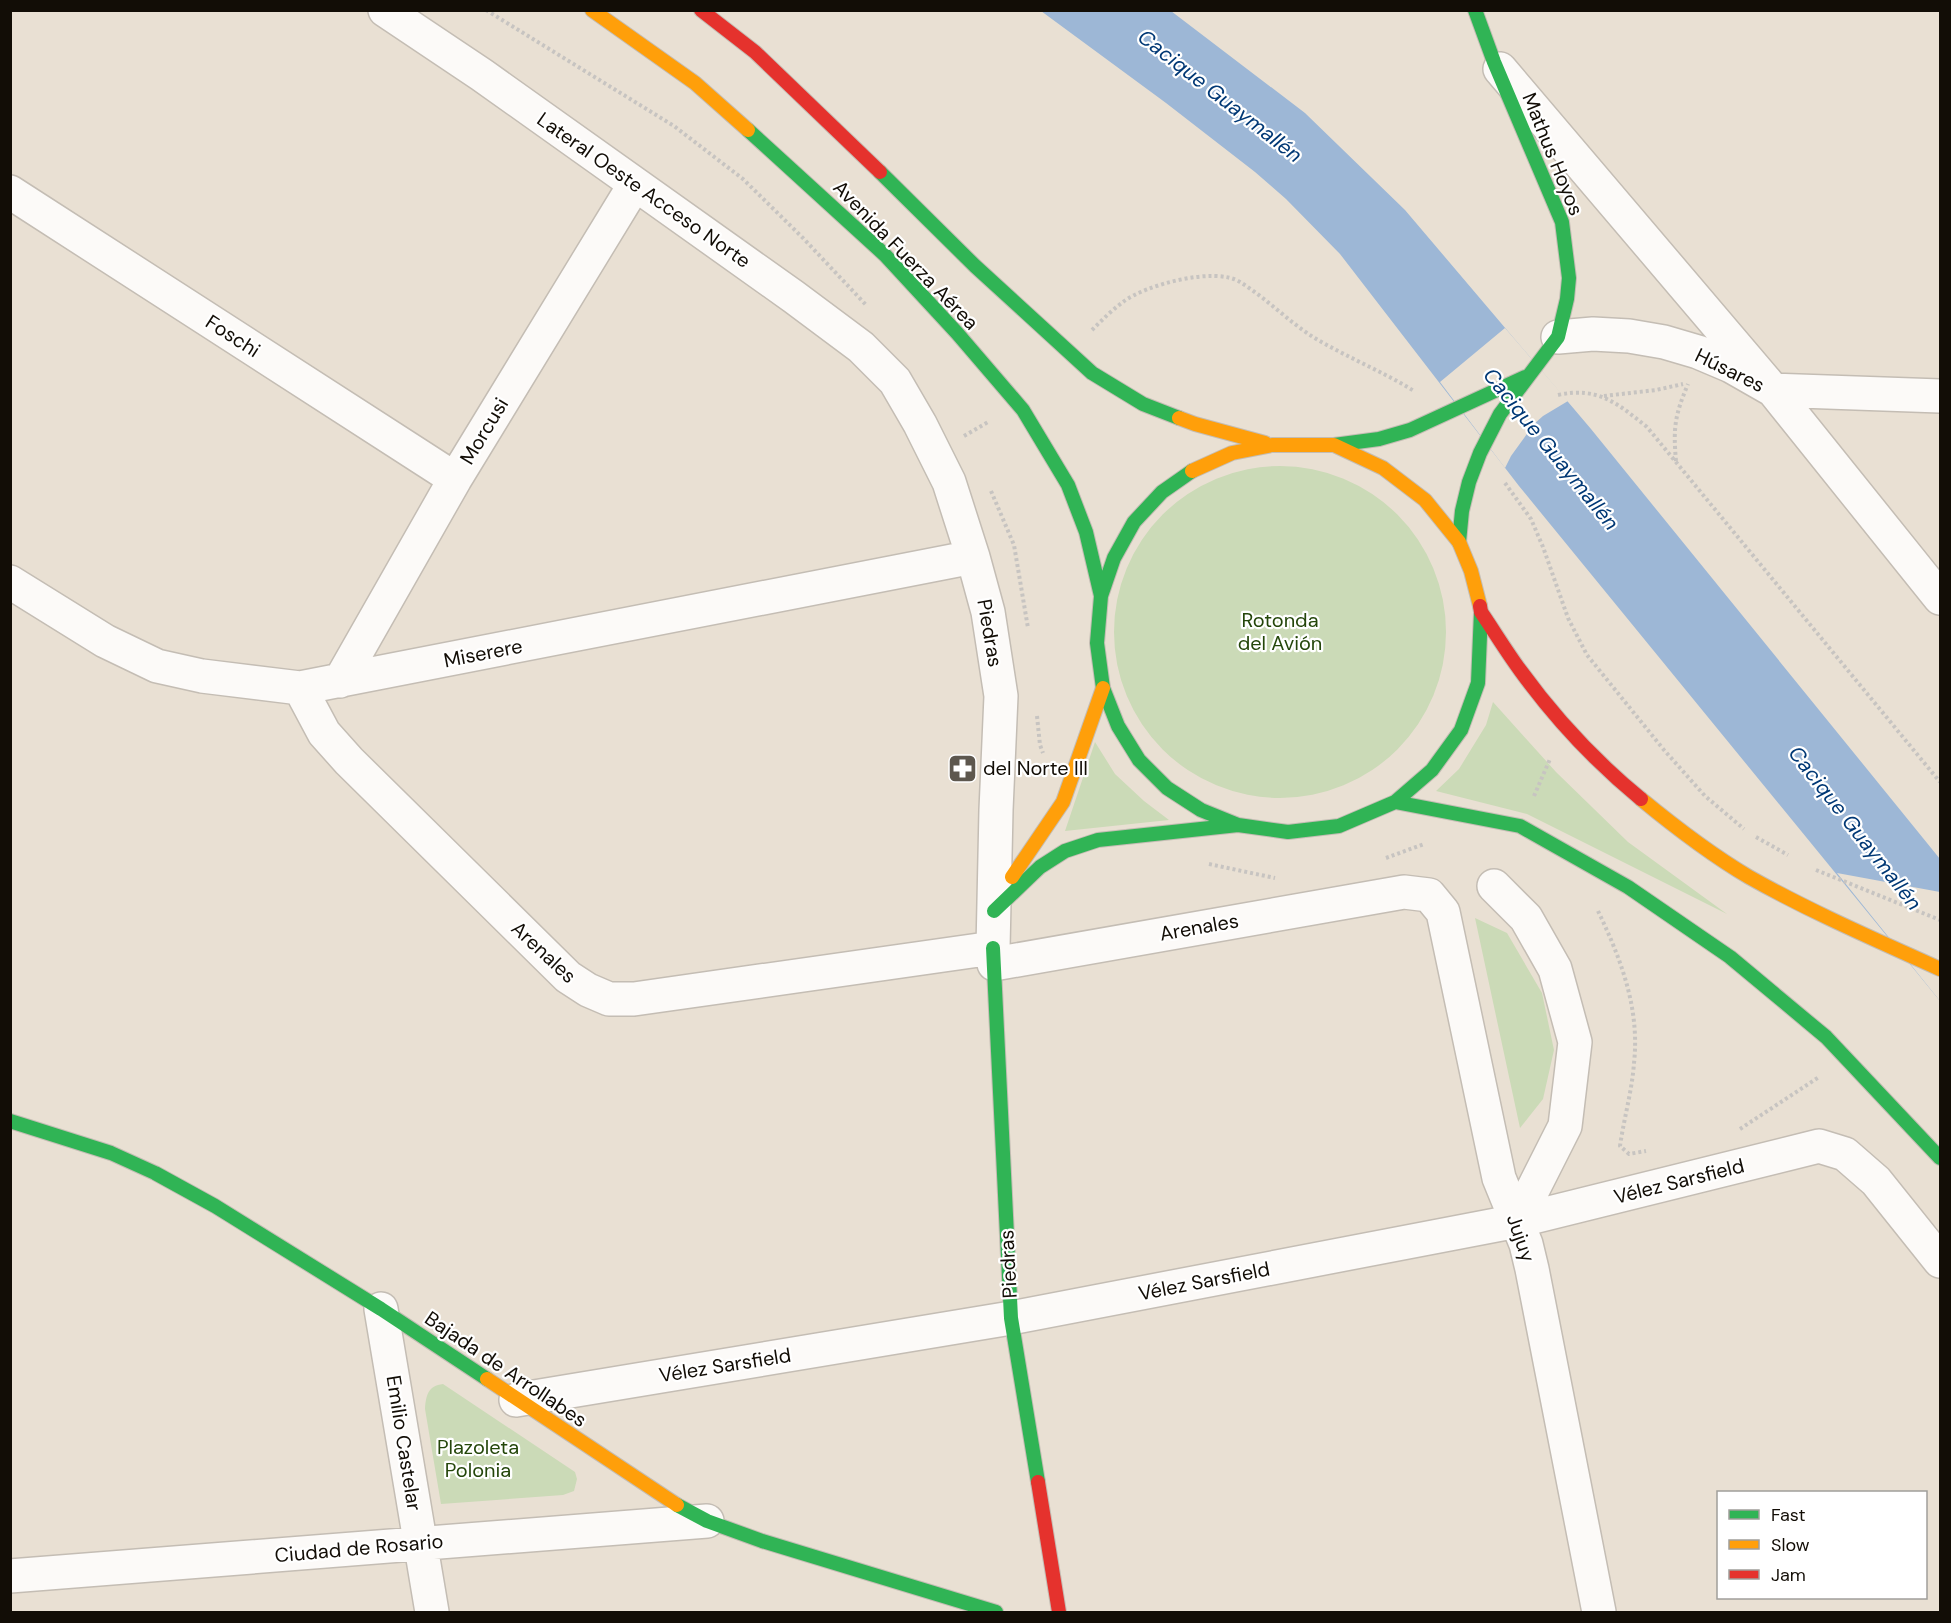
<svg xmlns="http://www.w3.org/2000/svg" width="1951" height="1623" viewBox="0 0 1951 1623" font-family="'DM Sans',sans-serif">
<rect width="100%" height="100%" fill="#e9e0d3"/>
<path fill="#cbdab7" d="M1114 632a166 166 0 1 1 332 0a166 166 0 1 1-332 0Z
M 1493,702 L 1556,772 L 1628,842 L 1727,914 L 1527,814 L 1436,791 L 1459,769 L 1486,725 Z
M 1095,742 L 1115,774 L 1144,801 L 1169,820 L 1065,831 Z
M 1475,918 L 1507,933 L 1542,993 L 1554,1050 L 1543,1099 L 1520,1128 Z
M 443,1384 L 575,1472 L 577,1479 L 574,1491 L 563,1495 L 441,1504 L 425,1409 C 426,1395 428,1386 443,1384 Z"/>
<path fill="#9db7d6" d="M 1041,11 L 1171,11 L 1305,113 L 1405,210 L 1591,429 L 1940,859 L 1940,1001 L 1519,486 L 1340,254 L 1286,199 L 1255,172 L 1166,103 Z"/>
<path fill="#e9e0d3" d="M 1505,328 L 1568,401 L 1543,416 L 1534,424 L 1511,456 L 1505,468 L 1440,382 Z
M 1837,873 L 1940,892 L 1940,1001 Z"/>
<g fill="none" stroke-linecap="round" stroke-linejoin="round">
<defs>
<path id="street" d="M 1500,69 L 1773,390 L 1940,598
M 10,192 L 455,479
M 1558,337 L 1593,334 L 1629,336 L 1664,342 L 1698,352 L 1731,366 L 1773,390 L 1940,396
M 10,582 L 105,641 L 157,666 L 202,676 L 300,688 L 973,557
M 340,681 L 455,479 L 635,184
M 300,688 L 324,733 L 349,761 L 568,977 L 588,990 L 609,999 L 634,999 L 993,948 L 996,810 L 1001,696 L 988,612 L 973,557 L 949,482 L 920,424 L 895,381 L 861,347 L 794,297 L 482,75 L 385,10
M 1494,886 L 1526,918 L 1555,969 L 1575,1042 L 1565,1126 L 1517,1221
M 994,964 L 1404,892 L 1429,895 L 1443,912 L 1499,1178 L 1526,1244 L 1532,1269 L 1599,1612
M 381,1309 L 432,1612
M 516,1400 L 1011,1318 L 1517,1221 L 1819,1146 L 1845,1154 L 1876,1181 L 1940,1261
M 10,1576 L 707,1521"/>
<path id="fast" d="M 748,130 L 885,255 L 957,333 L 1023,410 L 1068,485 L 1086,532 L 1101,596
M 880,172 L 975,266 L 1092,373 L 1143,404 L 1179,418
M 1334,445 L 1379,439 L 1410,430 L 1525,377
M 1192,471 L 1162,492 L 1134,522 L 1114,558 L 1101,596 L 1097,643 L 1103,688 L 1118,726 L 1139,760 L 1167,788 L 1201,810 L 1238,825 L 1288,832 L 1339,826 L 1395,802 L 1432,770 L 1461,730 L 1478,683 L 1481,612
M 1459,542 L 1462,511 L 1469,482 L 1480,453 L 1500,414 L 1558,337 L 1567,299 L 1569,278 L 1562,222 L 1494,62 L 1475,10
M 1395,802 L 1520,826 L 1628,887 L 1730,957 L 1826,1037 L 1940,1158
M 994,911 L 1040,867 L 1065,851 L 1098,840 L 1238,825
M 993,948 L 1011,1318 L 1038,1482
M 10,1121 L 111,1153 L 155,1173 L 215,1206 L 381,1309 L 487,1379
M 677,1505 L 707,1521 L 762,1541 L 996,1612"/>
<path id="slow" d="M 592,10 L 695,83 L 748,130
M 1179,418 L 1195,424 L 1265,443
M 1192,471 L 1232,453 L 1272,445 L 1334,445 L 1383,468 L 1425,500 L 1459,542 L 1471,571 L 1480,606
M 1641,799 C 1675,827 1710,854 1749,877 C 1811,912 1876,940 1940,969
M 1012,877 L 1063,802 L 1103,688
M 487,1379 L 677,1505"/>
<path id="jam" d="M 701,10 L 755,52 L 880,172
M 1480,606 L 1481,612 C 1494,631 1506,651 1520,670 C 1554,717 1596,762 1641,799
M 1038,1482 L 1059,1612"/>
</defs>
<use href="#street" stroke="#c4bdb4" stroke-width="36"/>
<use href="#fast" stroke="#c4bdb4" stroke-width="16"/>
<use href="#slow" stroke="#c4bdb4" stroke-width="16"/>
<use href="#jam" stroke="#c4bdb4" stroke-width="16"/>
<path stroke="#c7c4c1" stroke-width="4" stroke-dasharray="3 3" stroke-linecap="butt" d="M 486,10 L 674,126 L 743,179 L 803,238 L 867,306
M 1092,330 C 1102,320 1112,310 1123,302 C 1145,285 1215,266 1240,282 C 1266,298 1288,321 1313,337 C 1346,357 1382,371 1414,391
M 1558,395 C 1598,386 1618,404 1647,427 L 1940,782
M 1604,396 L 1656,390 L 1683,384
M 964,436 L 988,422
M 1676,461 C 1673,427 1675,415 1688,384
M 1505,483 L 1531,519 L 1543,547 L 1568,618 L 1587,655 L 1664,750 L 1705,796 L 1744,829
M 991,491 L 1014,545 L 1028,628
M 1037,716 L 1040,745 L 1043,753
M 1534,796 L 1550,759
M 1756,837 L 1788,855
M 1386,858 L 1424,844
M 1209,864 L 1275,878
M 1816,870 L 1940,920
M 1598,911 C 1621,959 1640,1009 1634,1063 C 1632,1091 1624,1118 1620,1146 L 1629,1154 L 1646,1151
M 1740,1129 L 1819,1077"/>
<use href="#street" stroke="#fcfaf8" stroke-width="33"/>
<use href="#fast" stroke="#30b455" stroke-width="14"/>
<use href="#slow" stroke="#ff9f0a" stroke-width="14"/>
<use href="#jam" stroke="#e5322d" stroke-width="14"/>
</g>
<defs>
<symbol id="pharmacy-square" viewBox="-11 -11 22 22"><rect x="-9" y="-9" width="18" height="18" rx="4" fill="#5d574e" stroke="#fff"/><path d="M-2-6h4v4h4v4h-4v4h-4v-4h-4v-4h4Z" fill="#fff"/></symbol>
</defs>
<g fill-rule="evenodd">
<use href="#pharmacy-square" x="946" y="752" width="33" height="33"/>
</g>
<g text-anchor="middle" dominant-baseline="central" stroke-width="4.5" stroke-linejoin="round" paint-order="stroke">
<g font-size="20" fill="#120d06" stroke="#fff">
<text transform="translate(1553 154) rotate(68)">Mathus Hoyos</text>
<text transform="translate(644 190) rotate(35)">Lateral Oeste Acceso Norte</text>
<text transform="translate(906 255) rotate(46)">Avenida Fuerza Aérea</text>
<text transform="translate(233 336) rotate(33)">Foschi</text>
<text transform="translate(1730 370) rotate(26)">Húsares</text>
<text transform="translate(484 431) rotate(-59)">Morcusi</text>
<text transform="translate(990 633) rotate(80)">Piedras</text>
<text transform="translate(483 653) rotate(-11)">Miserere</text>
<text transform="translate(1199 927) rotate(-10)">Arenales</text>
<text transform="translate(544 952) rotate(43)">Arenales</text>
<text transform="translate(1679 1181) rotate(-14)">Vélez Sarsfield</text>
<text transform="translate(1521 1238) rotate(71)">Jujuy</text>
<text transform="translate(1008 1264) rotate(-93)">Piedras</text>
<text transform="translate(1204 1281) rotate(-11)">Vélez Sarsfield</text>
<text transform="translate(725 1365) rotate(-9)">Vélez Sarsfield</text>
<text transform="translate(506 1369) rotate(34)">Bajada de Arrollabes</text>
<text transform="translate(404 1443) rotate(81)">Emilio Castelar</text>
<text transform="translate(359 1548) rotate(-5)">Ciudad de Rosario</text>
</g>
<g font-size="20" fill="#24460a" stroke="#fff">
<text x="1280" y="620">Rotonda<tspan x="1280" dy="23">del Avión</tspan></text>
<text x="478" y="1447">Plazoleta<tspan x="478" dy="23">Polonia</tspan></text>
</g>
<g font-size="20" fill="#120d06" stroke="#fff" text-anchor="start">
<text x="983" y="768">del Norte III</text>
</g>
<g font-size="21" font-style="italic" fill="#003875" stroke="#fff">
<text transform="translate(1220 96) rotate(38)">Cacique Guaymallén</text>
<text transform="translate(1551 449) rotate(51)">Cacique Guaymallén</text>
<text transform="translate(1855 828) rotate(52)">Cacique Guaymallén</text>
</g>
</g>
<rect width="1951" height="1623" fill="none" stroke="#120d06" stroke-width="24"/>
<rect x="1717" y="1491" width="210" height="108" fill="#ffffff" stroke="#a09e9b" stroke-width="1.5"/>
<rect x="1729" y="1510" width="30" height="9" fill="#30b455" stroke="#a09e9b" stroke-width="1.5"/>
<text x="1771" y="1521" font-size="18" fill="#120d06">Fast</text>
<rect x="1729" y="1540" width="30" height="9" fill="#ff9f0a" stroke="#a09e9b" stroke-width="1.5"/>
<text x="1771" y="1551" font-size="18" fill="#120d06">Slow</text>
<rect x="1729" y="1570" width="30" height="9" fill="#e5322d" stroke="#a09e9b" stroke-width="1.5"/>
<text x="1771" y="1581" font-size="18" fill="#120d06">Jam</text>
</svg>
